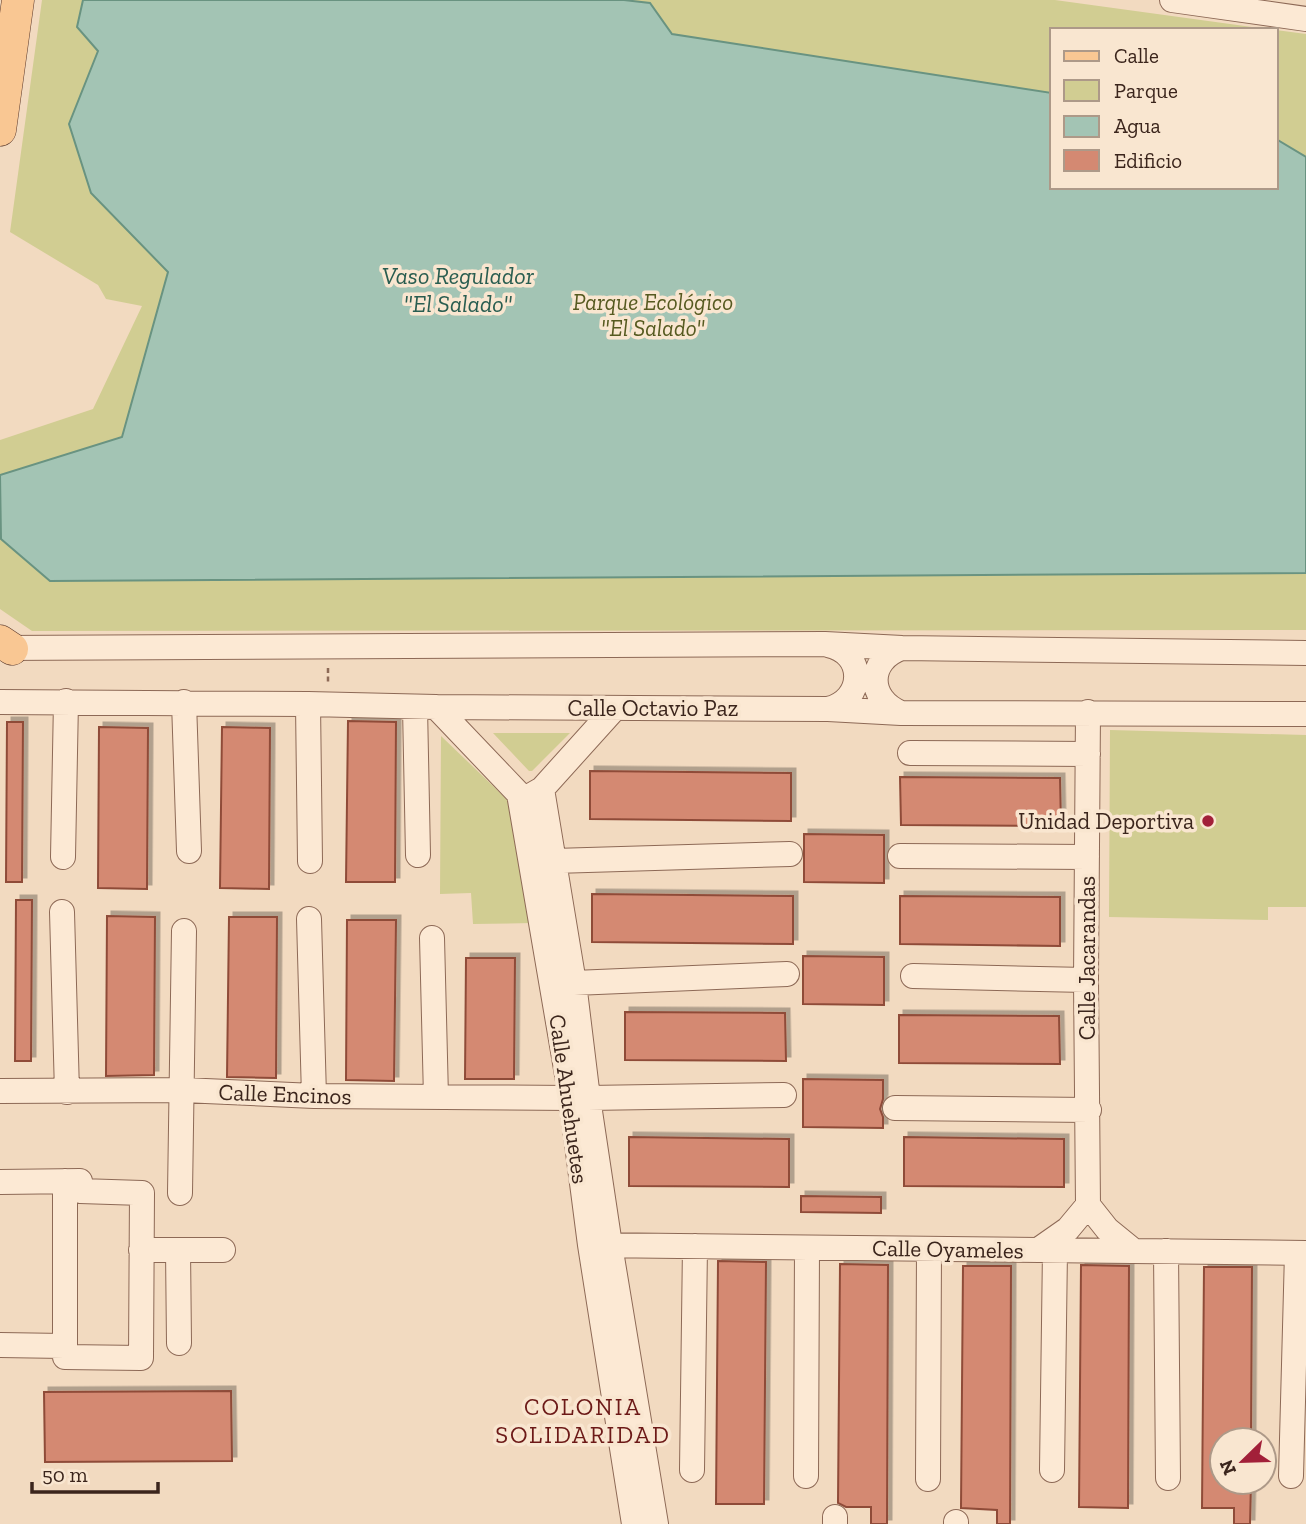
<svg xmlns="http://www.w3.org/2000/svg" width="1306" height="1524" viewBox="0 0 1306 1524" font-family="'Zilla Slab',serif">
<defs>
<filter id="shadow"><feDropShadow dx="4.5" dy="-4.5" stdDeviation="0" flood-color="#0004"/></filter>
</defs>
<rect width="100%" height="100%" fill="#f2dac0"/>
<path fill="#d1cd92" d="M 42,0 L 1055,0 L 1273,30 L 1052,30 L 1052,187 L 1276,187 L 1276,30 L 1306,34 L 1306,630 L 32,631 L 0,609 L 0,440 L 93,409 L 142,306 L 106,299 L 98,285 L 10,232 Z
M 1110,730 L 1306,735 L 1306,907 L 1268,907 L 1268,920 L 1109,917 Z
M 493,733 L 570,733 L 532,771 L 529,771 Z
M 441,736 L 515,807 L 533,923 L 473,924 L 471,893 L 440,894 Z"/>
<path fill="#a3c4b4" stroke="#699381" stroke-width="2" d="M 83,0 L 624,0 L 650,3 L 672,34 L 1052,93 L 1052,187 L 1276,187 L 1276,139 L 1306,157 L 1306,573 L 50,581 L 1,539 L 0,475 L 122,437 L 168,272 L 91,193 L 69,124 L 98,51 L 77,27 Z"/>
<path fill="#d48972" stroke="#8f4b39" stroke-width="2" filter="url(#shadow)" d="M 348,721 L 396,722 L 395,882 L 346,882 Z
M 7,722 L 23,722 L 22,882 L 6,882 Z
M 99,727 L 148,728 L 147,889 L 98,888 Z
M 222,727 L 270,728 L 269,889 L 220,888 Z
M 590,771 L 791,773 L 791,821 L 590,819 Z
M 900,777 L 1060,778 L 1061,826 L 901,825 Z
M 804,834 L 884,835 L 884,883 L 804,882 Z
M 592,894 L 793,896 L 793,944 L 592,942 Z
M 900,896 L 1060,897 L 1060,946 L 900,944 Z
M 16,900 L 32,900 L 31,1061 L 15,1061 Z
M 107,916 L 155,917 L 154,1075 L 106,1076 Z
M 229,917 L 277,917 L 276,1078 L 227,1077 Z
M 347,920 L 396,920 L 394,1081 L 346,1080 Z
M 803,956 L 884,957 L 884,1005 L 803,1004 Z
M 466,958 L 515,958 L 514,1079 L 465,1079 Z
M 625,1012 L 785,1013 L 786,1061 L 625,1060 Z
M 899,1015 L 1059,1016 L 1060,1064 L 899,1063 Z
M 803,1079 L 883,1080 L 883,1099 L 880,1109 L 883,1117 L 883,1128 L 803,1127 Z
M 629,1137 L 789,1139 L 789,1187 L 629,1186 Z
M 904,1137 L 1064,1139 L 1064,1187 L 904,1186 Z
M 801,1196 L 881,1197 L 881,1213 L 801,1212 Z
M 718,1261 L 766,1262 L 764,1504 L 716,1504 Z
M 840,1264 L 888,1265 L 887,1524 L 871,1524 L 871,1507 L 846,1507 L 838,1503 Z
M 1081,1265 L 1129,1266 L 1128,1508 L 1079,1507 Z
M 963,1266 L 1011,1266 L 1010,1524 L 997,1524 L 997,1510 L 961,1508 Z
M 1204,1267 L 1252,1267 L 1251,1440 L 1218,1440 L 1218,1482 L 1251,1482 L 1250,1524 L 1234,1524 L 1234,1508 L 1202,1508 Z
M 231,1391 L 232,1461 L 45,1462 L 44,1392 Z"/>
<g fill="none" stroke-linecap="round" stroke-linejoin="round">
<defs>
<path id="minor" d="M 1172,0 L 1306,19
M 0,648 L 825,644 L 902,648 L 1306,653
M 0,702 L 308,704 L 436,707 L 828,709 L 901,713 L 1306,714
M 184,702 L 189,851
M 308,704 L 310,861
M 415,707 L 418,855
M 436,707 L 519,794 L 571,1098 L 590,1245 L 634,1524
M 828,709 C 865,700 866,653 828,645
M 1088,712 L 1086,980 L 1088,1205 L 1107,1229 L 1134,1251
M 901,713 C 867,699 867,660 902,648
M 910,753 L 1088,754
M 542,789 L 574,983 L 588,1098 L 610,1245 L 656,1524
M 528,797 L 542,789 L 615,708
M 900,856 L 1087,857
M 63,857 L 66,701
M 554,861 L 790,854
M 62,912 L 67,1092
M 309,919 L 314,1096
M 432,938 L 436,1097
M 913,976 L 1086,980
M 574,983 L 787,974
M 0,1091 L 183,1090 L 314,1096 L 571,1098
M 588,1098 L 784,1095
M 895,1108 L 1089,1110
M 0,1182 L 80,1181 L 80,1191 L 142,1193 L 141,1358 L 65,1357 L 65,1181
M 180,1193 L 184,931
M 594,1245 L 1306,1253
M 141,1250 L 223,1250
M 178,1250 L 179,1343
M 1038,1250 L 1068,1229 L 1088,1205
M 1166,1251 L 1168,1478
M 0,1345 L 64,1346
M 692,1470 L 695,1246
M 1052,1470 L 1055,1250
M 806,1476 L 807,1248
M 1291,1476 L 1297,1253
M 928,1479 L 929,1249
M 956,1522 L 956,1524
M 835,1524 L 835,1517"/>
<path id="major" d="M 0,130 L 18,0
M 0,641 L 12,649"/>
</defs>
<use href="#minor" stroke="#8d6956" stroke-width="26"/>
<use href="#major" stroke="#5a382b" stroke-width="33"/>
<path stroke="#8d6956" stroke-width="2.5" stroke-dasharray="5 3.5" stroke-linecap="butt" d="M 328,668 L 328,685"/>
<use href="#minor" stroke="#fce9d4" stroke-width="24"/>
<use href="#major" stroke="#f9c793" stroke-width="32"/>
</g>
<circle fill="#a22039" stroke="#f9e6d0" stroke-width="2.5" cx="1208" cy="821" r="7"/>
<g text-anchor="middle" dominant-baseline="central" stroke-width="7" stroke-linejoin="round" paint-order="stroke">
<g font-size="23" font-style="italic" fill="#565a20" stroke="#f9e6d0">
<text x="653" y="302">Parque Ecológico<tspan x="653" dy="26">"El Salado"</tspan></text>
</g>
<g font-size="23" fill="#3b251c" stroke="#f9e6d0">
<text x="653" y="708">Calle Octavio Paz</text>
<text transform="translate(1087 958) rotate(-90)">Calle Jacarandas</text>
<text transform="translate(285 1094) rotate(2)">Calle Encinos</text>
<text transform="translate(569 1099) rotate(82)">Calle Ahuehuetes</text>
<text transform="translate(948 1249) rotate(1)">Calle Oyameles</text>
</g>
<g font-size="23" fill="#3b251c" stroke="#f9e6d0" text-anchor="end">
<text x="1194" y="821">Unidad Deportiva</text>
</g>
<g font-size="24" font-style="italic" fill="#295d50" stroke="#f9e6d0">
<text x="458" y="275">Vaso Regulador<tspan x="458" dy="28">"El Salado"</tspan></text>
</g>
<g font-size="24" letter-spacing="2" fill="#6c1917" stroke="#f9e6d0">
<text x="583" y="1406">COLONIA<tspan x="583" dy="28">SOLIDARIDAD</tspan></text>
</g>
</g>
<rect x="1050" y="28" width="228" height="161" fill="#f9e6d0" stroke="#ad9988" stroke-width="2"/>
<rect x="1064" y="51" width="35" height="10" fill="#f9c793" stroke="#ad9988" stroke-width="2"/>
<text x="1114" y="63" font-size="21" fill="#3b251c">Calle</text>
<rect x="1064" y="80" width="35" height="21" fill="#d1cd92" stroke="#ad9988" stroke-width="2"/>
<text x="1114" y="98" font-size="21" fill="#3b251c">Parque</text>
<rect x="1064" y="116" width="35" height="21" fill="#a3c4b4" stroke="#ad9988" stroke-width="2"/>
<text x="1114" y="133" font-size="21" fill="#3b251c">Agua</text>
<rect x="1064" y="150" width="35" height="21" fill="#d48972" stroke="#ad9988" stroke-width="2"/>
<text x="1114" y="168" font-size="21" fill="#3b251c">Edificio</text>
<g transform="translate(1243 1461) rotate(247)"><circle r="33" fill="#f9e6d0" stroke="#ad9988" stroke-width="2"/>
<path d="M0-5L12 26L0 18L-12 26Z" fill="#a22039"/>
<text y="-10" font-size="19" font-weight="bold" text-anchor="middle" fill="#3b251c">N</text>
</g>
<path d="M32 1482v10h126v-10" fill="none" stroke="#3b251c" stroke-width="3.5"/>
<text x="42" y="1482" font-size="21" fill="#3b251c" stroke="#f9e6d0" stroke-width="5" paint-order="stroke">50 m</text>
</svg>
